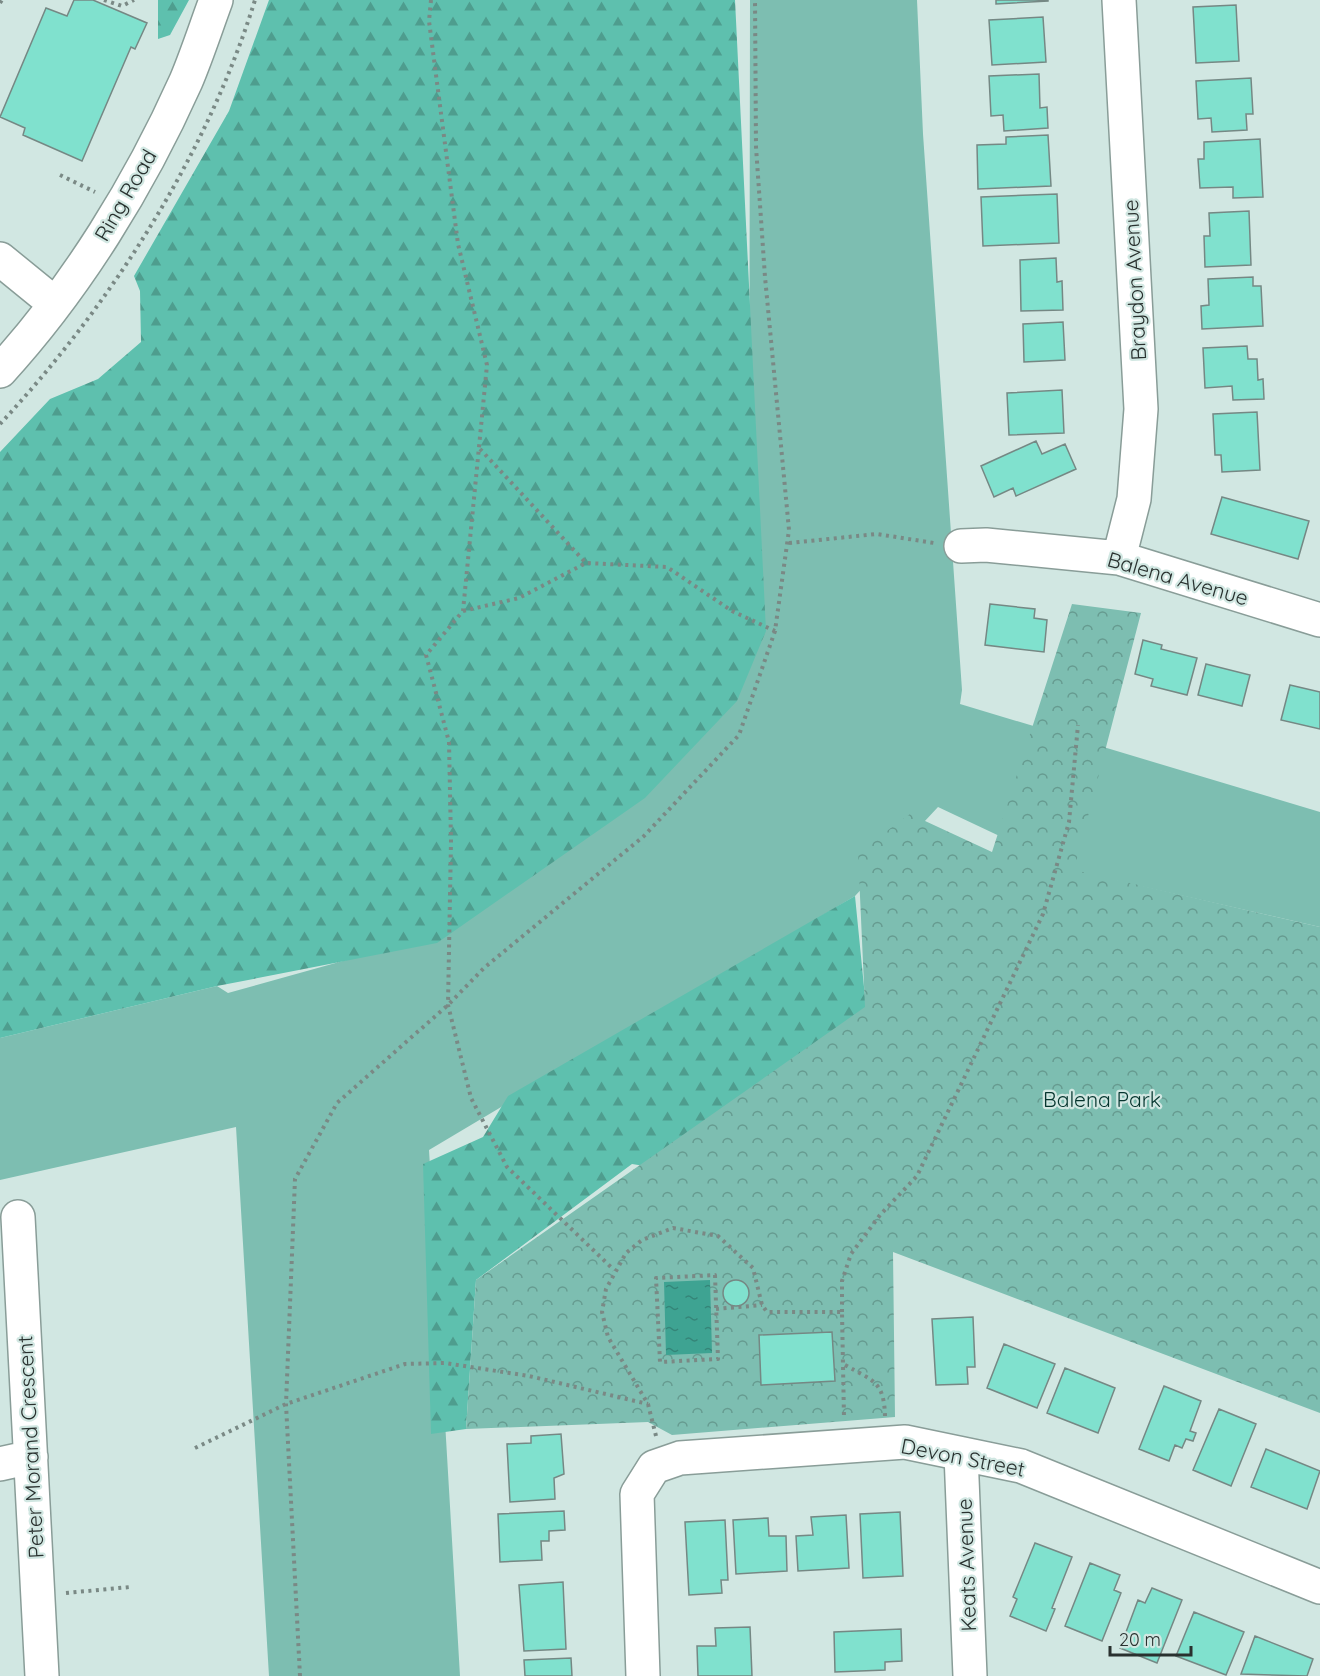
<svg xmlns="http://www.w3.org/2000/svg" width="1320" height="1676" viewBox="0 0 1320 1676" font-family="Quicksand,sans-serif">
<defs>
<pattern id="forest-firs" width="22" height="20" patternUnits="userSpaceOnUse" patternTransform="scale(1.5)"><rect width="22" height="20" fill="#5ec0ae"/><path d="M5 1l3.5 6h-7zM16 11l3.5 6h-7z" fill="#4e9d8e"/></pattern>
<pattern id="park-crowns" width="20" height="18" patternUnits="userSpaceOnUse" patternTransform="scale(1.5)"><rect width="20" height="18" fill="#7dbeb1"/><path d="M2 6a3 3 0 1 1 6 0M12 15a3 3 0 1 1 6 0" fill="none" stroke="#669b90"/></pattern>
<pattern id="water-ripples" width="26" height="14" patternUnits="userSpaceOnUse" patternTransform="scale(1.5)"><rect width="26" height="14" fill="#3ea392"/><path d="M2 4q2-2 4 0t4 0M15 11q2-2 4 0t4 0" fill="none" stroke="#348578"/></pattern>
</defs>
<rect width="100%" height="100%" fill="#d1e7e2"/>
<path fill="#7dbeb1" d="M 750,0 L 917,0 L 923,134 L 962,690 L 960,704 L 1320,812 L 1320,927 L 1074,871 L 938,807 L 855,896 L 429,1150 L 460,1676 L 269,1676 L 236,1127 L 0,1180 L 0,1038 L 217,986 L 228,993 L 418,940 L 749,664 Z"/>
<path fill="url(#forest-firs)" d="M 158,0 L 189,0 L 170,35 L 158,39 Z
M 269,0 L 735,0 L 766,631 L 737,701 L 645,798 L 437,943 L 217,986 L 0,1038 L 0,452 L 50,399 L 98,379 L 141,342 L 140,291 L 134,276 L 229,111 Z
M 855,896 L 866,1007 L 781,1188 L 632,1164 L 476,1280 L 466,1429 L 431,1434 L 423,1164 L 483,1137 L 508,1096 Z"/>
<path fill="url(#park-crowns)" d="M 1072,604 L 1141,613 L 1074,870 L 1320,927 L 1320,1413 L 893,1252 L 895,1417 L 672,1435 L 648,1422 L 466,1429 L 476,1280 L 865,1007 L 858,852 L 910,814 L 992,852 Z"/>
<path fill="url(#water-ripples)" d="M 710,1280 L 712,1353 L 666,1355 L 664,1282 Z"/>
<path fill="#80e1ce" stroke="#758884" stroke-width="1.5" d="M 74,0 L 93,0 L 147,23 L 135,49 L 131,47 L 82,161 L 23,135 L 25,128 L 0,117 L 46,8 L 67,16 Z
M 996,0 L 1048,0 L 1048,1 L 996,4 Z
M 1236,5 L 1239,61 L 1196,63 L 1193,7 Z
M 1043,17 L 1046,62 L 992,65 L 989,20 Z
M 1039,74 L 1040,108 L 1047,107 L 1048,128 L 1004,131 L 1003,115 L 991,116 L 989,76 Z
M 1251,78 L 1253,114 L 1246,114 L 1247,130 L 1212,132 L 1211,118 L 1198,119 L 1196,81 Z
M 1048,135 L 1051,186 L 978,189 L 977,145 L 1006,144 L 1006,137 Z
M 1260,139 L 1263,197 L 1233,198 L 1233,187 L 1200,188 L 1198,159 L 1204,159 L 1204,142 Z
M 1057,194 L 1059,243 L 983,246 L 981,197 Z
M 1249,211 L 1251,265 L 1205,267 L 1204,236 L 1210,236 L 1209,213 Z
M 1056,258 L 1057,282 L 1062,281 L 1063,310 L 1021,311 L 1020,260 Z
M 1253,277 L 1253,286 L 1261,286 L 1263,326 L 1202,329 L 1201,306 L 1209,305 L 1208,279 Z
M 1063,322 L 1065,360 L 1024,362 L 1023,324 Z
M 1247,346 L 1248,359 L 1257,359 L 1258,380 L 1263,379 L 1264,399 L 1233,400 L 1232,386 L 1205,388 L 1203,348 Z
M 1062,390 L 1064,433 L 1009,435 L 1007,393 Z
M 1257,412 L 1260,470 L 1222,472 L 1221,455 L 1215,455 L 1213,414 Z
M 1036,441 L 1042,454 L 1065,444 L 1076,469 L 1016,496 L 1013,488 L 994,497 L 981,466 Z
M 1222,497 L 1309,521 L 1298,559 L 1211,534 Z
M 990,604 L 1035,609 L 1034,618 L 1047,620 L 1044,652 L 985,645 Z
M 1143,640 L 1162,645 L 1161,649 L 1197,658 L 1187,695 L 1151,686 L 1153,679 L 1135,674 Z
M 1206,664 L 1250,675 L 1242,706 L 1198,695 Z
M 1290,685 L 1320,692 L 1320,729 L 1281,720 Z
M723 1293a13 13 0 1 1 26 0a13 13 0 1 1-26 0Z
M 973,1317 L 975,1367 L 967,1367 L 968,1384 L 936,1385 L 932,1319 Z
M 832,1332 L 835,1381 L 761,1385 L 759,1335 Z
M 1004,1344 L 1055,1364 L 1037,1408 L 987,1388 Z
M 1065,1368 L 1115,1388 L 1098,1433 L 1047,1413 Z
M 1164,1386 L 1201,1401 L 1190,1431 L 1196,1433 L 1193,1441 L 1186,1439 L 1182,1448 L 1175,1445 L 1169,1461 L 1139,1449 Z
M 1219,1409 L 1256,1424 L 1231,1486 L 1193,1470 Z
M 561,1434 L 564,1474 L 554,1478 L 555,1499 L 510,1502 L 507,1444 L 531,1443 L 531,1436 Z
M 1266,1449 L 1320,1471 L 1307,1509 L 1251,1487 Z
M 564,1511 L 565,1530 L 549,1531 L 549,1541 L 541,1541 L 542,1560 L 500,1562 L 498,1514 Z
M 900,1512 L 903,1576 L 863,1578 L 860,1514 Z
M 846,1515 L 849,1568 L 798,1571 L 796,1536 L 813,1535 L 811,1517 Z
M 768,1518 L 769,1536 L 786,1536 L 787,1571 L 736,1574 L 733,1520 Z
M 725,1520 L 728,1580 L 721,1580 L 722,1593 L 689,1595 L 685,1522 Z
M 1035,1543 L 1072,1557 L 1052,1608 L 1055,1609 L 1046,1631 L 1010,1616 L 1017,1599 L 1013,1597 Z
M 1090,1563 L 1120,1575 L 1114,1590 L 1121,1593 L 1102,1641 L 1065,1626 Z
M 563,1582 L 566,1649 L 524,1651 L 519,1585 Z
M 1152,1588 L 1182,1600 L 1157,1663 L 1120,1648 L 1138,1600 L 1145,1603 Z
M 1194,1612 L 1244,1632 L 1226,1675 L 1176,1656 Z
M 750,1627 L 752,1676 L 698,1676 L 697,1646 L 716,1646 L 715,1628 Z
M 901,1629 L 902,1661 L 885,1662 L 885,1670 L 835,1672 L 834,1632 Z
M 1255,1636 L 1313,1659 L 1307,1676 L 1241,1674 Z
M 571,1658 L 572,1676 L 525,1676 L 524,1660 Z"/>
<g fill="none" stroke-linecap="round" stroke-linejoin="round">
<defs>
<path id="minor" d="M 1119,0 L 1141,409 L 1134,499 L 1119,558
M 0,259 L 54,303
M 0,371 C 76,288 140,184 186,81 C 197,55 206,27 216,0
M 961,546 L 986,545 L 1119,558 L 1320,620
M 18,1217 L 42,1676
M 961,1454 L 970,1676
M 0,1464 L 31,1457
M 643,1676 L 637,1494 L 654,1467 L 680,1458 L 905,1442 L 1021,1466 L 1320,1587"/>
</defs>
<use href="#minor" stroke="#899d98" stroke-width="36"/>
<path stroke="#7a8985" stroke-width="4" stroke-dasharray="3 4.5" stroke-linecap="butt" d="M 104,0 L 122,6 L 134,0
M 431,0 L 429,21 L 458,244 L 487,365 L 463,611 L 426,655 L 449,742 L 451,841 L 448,1005 L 471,1098 L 507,1167 L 614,1270
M 0,3 L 2,0
M 60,175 L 95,192
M 0,424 C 110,306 207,155 255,0
M 480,449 L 586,563 L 667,567 L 732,611 L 775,631
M 789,543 L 877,534 L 934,543
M 463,611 L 519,598 L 586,563
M 715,1275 L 718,1359 L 660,1362 L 656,1278 Z
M 716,1309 L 762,1305
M 842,1312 L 842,1281 L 851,1254 L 880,1215 L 917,1176 L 1043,914 L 1069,822 L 1078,725
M 845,1365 C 873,1381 884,1381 885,1416
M 656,1436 L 648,1404 L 608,1337 L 602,1312 L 606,1289 L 626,1253 L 642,1240 L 673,1228 L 718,1236 L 753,1268 L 762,1305 L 767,1312 L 842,1312 L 844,1418
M 195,1448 L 286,1404 L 405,1364 L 445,1363 L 529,1376 L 648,1404
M 66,1593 L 130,1587
M 300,1676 L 286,1404 L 295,1179 L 337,1103 L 448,1005 L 484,968 L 644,836 L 739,735 L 775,631 L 789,530 L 765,277 L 756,147 L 755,0"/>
<use href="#minor" stroke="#fff" stroke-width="33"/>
</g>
<g text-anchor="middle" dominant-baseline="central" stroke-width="4.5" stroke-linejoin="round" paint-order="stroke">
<g font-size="21" fill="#29312f" stroke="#d1e7e2">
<text transform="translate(125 195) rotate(-60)">Ring Road</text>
<text transform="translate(1134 280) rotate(-93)">Braydon Avenue</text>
<text transform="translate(1178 578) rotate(16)">Balena Avenue</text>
<text transform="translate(30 1447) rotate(-93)">Peter Morand Crescent</text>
<text transform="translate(963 1457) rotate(11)">Devon Street</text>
<text transform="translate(966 1565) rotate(-92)">Keats Avenue</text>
</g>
<g font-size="21" fill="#05352e" stroke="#d1e7e2">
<text x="1102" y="1099">Balena Park</text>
</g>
</g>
<path d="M1110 1646v9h81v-9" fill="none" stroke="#29312f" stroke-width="3"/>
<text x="1119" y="1646" font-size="18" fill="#29312f" stroke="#d1e7e2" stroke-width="4.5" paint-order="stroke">20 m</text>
</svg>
